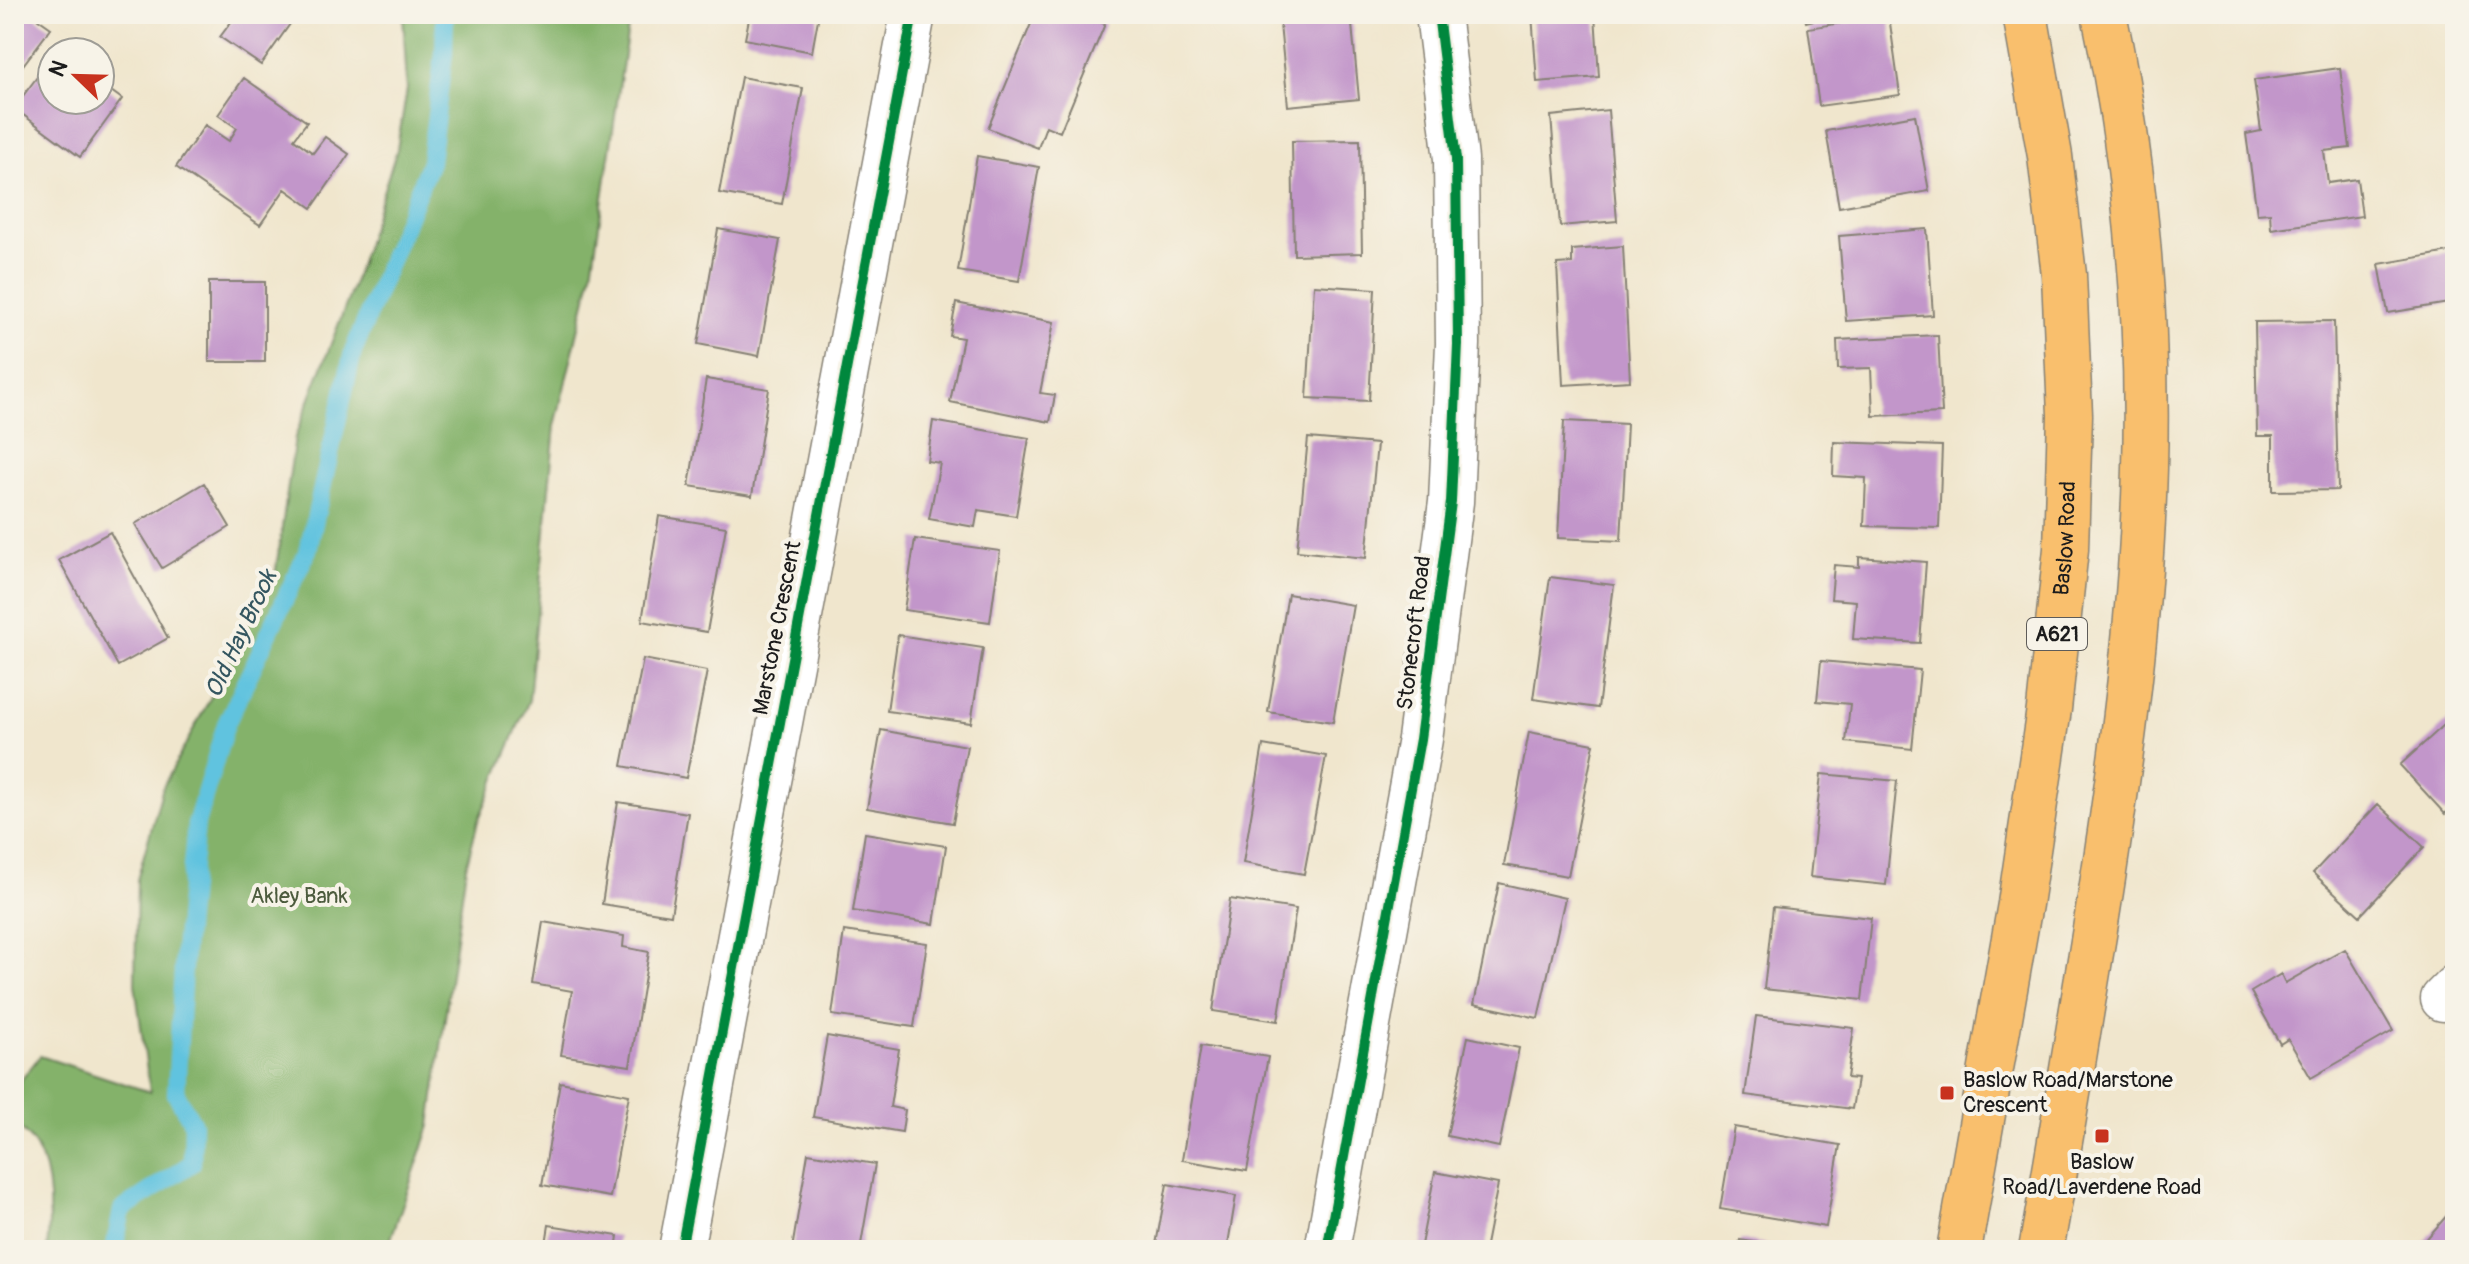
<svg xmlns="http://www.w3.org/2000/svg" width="2469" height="1264" viewBox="0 0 2469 1264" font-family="Pangolin,sans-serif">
<rect width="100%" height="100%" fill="#f7f3e8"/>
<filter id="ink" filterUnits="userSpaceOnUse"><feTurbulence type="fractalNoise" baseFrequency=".0125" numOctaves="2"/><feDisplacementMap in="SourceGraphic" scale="16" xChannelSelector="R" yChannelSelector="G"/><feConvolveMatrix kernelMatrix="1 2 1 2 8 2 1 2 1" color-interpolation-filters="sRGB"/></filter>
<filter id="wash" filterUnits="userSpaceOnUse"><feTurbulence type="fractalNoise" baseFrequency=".006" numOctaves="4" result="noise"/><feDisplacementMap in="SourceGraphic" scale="32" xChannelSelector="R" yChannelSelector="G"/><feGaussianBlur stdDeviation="1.8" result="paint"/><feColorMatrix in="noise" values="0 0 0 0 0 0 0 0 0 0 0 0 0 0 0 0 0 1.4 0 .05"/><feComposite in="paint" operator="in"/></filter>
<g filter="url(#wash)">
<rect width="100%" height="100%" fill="#f0e6cd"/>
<path fill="#84b26a" stroke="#506743" stroke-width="2" d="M 403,14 L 630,14 L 592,273 L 555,426 L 529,700 L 478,821 L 466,867 L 430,1126 L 387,1250 L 47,1250 C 50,1217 53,1177 36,1147 C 31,1138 21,1130 14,1122 L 14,1089 L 40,1056 L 150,1092 L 135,984 L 137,880 L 163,787 L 275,576 L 295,437 L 349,297 L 397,149 L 407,89 Z"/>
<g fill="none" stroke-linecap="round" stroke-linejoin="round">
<path stroke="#61c3df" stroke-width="18" d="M 114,1250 L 122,1210 L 192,1163 L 193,1124 L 176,1094 L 184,951 L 196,824 L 226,724 L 308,550 L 353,352 L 430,162 L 444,53 L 445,14"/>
</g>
<g id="blocks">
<path fill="#c296ca" d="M 14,14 L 31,14 L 51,28 L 14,77 Z
M 237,14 L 297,14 L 261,65 L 220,37 Z
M 750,14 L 819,14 L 812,52 L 745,39 Z
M 1035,14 L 1095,14 L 1093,19 L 1105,24 L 1060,132 L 1046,126 L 1038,148 L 988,128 Z
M 1279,14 L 1351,14 L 1359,99 L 1288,106 Z
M 1532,14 L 1595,14 L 1599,77 L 1537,82 Z
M 1804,14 L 1832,14 L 1833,15 L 1806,22 Z
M 1889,16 L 1900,95 L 1819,106 L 1808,28 Z
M 52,57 L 52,100 L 100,100 L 100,83 L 122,99 L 80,157 L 14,108 Z
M 2340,68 L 2350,148 L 2324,151 L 2328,183 L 2357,179 L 2362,216 L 2271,229 L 2270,213 L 2257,214 L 2246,134 L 2261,131 L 2254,80 Z
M 741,77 L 803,88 L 782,204 L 719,193 Z
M 244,78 L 307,122 L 294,139 L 313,153 L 325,137 L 349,154 L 312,208 L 285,189 L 260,225 L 176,167 L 205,125 L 229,141 L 237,128 L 218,115 Z
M 1608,110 L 1617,221 L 1560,226 L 1551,116 Z
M 1915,115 L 1929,191 L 1839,207 L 1826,131 Z
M 1360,140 L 1362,253 L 1294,255 L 1292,141 Z
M 977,156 L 1039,167 L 1019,281 L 958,271 Z
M 718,229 L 780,240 L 759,356 L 698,344 Z
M 1927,229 L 1933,315 L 1846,321 L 1839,236 Z
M 1623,246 L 1630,381 L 1563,385 L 1557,264 L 1572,263 L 1572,250 Z
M 2455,251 L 2455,302 L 2388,313 L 2379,264 Z
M 209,282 L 265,282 L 265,362 L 209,362 Z
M 1314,285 L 1375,289 L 1369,401 L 1307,398 Z
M 956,303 L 1054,322 L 1040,393 L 1055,395 L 1050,422 L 950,402 L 963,338 L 950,336 Z
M 2334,321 L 2338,490 L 2273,491 L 2273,436 L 2257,436 L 2255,322 Z
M 1938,335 L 1942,413 L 1873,416 L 1871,368 L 1838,369 L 1837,340 Z
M 706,379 L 769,389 L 752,496 L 689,486 Z
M 933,421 L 1029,438 L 1016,516 L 978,510 L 975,527 L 929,519 L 940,463 L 927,461 Z
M 1564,421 L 1627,424 L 1621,541 L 1558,538 Z
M 1308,438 L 1377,444 L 1366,558 L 1297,551 Z
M 1834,442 L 1942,446 L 1939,528 L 1864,526 L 1866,478 L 1833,476 Z
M 204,483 L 230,527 L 162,568 L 135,524 Z
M 659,516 L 726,527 L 707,632 L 642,621 Z
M 110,532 L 168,638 L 118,666 L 59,560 Z
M 915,539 L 1000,551 L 990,622 L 904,610 Z
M 1859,557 L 1926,562 L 1920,643 L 1853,639 L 1856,601 L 1831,599 L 1834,565 L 1859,567 Z
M 1550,577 L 1614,585 L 1598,708 L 1533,699 Z
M 1288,594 L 1353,605 L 1333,722 L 1268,712 Z
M 898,635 L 983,648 L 971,723 L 887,711 Z
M 643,659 L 707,671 L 686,778 L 622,766 Z
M 1821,661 L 1920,670 L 1912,749 L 1846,742 L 1850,704 L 1817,701 Z
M 2455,715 L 2455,804 L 2445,814 L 2400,765 Z
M 881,730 L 967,746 L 953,823 L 867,808 Z
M 1529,732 L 1594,744 L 1568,876 L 1504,865 Z
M 1263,745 L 1326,756 L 1304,874 L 1243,863 Z
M 1821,774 L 1897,781 L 1886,885 L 1810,877 Z
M 618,802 L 688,813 L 671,915 L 602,904 Z
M 2378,804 L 2424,847 L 2360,916 L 2313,873 Z
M 865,833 L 946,846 L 934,924 L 853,911 Z
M 1499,883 L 1565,898 L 1538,1018 L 1474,1004 Z
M 1230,899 L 1296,909 L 1278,1021 L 1213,1011 Z
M 1773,907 L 1871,918 L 1862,1000 L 1764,989 Z
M 543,922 L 624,936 L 623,947 L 649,952 L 630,1066 L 561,1055 L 572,991 L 533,984 Z
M 844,931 L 927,943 L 914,1027 L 832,1015 Z
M 2345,949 L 2393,1031 L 2311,1078 L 2288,1039 L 2280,1044 L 2251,992 L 2281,974 L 2285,983 Z
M 1756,1016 L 1854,1028 L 1847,1078 L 1857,1079 L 1852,1109 L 1745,1095 Z
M 827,1036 L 899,1049 L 890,1107 L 905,1110 L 902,1132 L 813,1117 Z
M 1468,1037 L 1519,1048 L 1499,1147 L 1447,1136 Z
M 1201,1046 L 1268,1057 L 1247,1171 L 1182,1160 Z
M 560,1082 L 629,1095 L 610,1197 L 542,1185 Z
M 1734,1127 L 1840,1145 L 1826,1227 L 1720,1209 Z
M 808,1153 L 875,1164 L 860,1250 L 792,1249 Z
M 1435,1172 L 1498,1184 L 1485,1250 L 1420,1250 Z
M 1167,1184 L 1236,1196 L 1227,1250 L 1155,1250 Z
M 2455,1206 L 2455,1250 L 2417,1250 Z
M 549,1225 L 618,1236 L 616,1250 L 545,1250 Z
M 1740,1240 L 1793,1248 L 1793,1250 L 1738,1250 Z"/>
</g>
</g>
<g filter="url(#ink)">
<use href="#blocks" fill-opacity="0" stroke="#868174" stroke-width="2"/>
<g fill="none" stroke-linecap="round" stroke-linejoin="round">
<defs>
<path id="street" d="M 2443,999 L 2455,987
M 681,1250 L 913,14
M 1327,1250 L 1420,739 L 1451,502 L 1458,344 L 1456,159 L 1438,14"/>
<g id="primary">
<path id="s1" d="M 1959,1250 L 2020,904 L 2049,709 L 2066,549 L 2070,415 L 2064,275 L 2050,156 L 2025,14"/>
<path d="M 2041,1250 C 2061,1141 2078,1032 2096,923 C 2120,772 2141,621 2145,468 C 2149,318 2135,162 2104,14"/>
</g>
</defs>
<use href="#street" stroke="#868174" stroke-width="47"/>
<use href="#primary" stroke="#868174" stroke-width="47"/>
<use href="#street" stroke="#fff" stroke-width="44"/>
<use href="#primary" stroke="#f9bf6d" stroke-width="44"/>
<defs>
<path id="cycleway" d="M 681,1250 L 913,14
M 1327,1250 L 1420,739 L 1451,502 L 1458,344 L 1456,159 L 1438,14"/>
</defs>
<use href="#cycleway" stroke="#f7f3e8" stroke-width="15"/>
<use href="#cycleway" stroke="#00873e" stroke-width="10"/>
</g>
</g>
<g fill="#c8321e" stroke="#f7f3e8" stroke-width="3">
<rect x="1939" y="1085" width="16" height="16" rx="4"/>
<rect x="2094" y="1128" width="16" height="16" rx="4"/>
</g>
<g text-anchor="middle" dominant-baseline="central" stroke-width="8" stroke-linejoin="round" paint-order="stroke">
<rect fill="#f7f3e8" stroke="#5e5c59" stroke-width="2" x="2027" y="618" width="60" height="32" rx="6"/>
<g font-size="20" font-weight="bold" fill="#1c1c1c">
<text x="2057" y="634">A621</text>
</g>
<g font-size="22" fill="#1c1c1c" stroke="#f7f3e8">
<text stroke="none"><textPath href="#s1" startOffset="720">Baslow Road</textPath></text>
<text transform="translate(777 628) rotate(-79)">Marstone Crescent</text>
<text transform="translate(1414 633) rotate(-83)">Stonecroft Road</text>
</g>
<g font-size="22" fill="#4c5b3d" stroke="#f7f3e8">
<text x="299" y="896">Akley Bank</text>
</g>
<g font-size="22" fill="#1c1c1c" stroke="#f7f3e8" text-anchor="start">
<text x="1963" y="1080">Baslow Road/Marstone<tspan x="1963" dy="25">Crescent</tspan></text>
<text x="2102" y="1162" text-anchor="middle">Baslow<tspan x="2102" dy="25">Road/Laverdene Road</tspan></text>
</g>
<g font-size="24" font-style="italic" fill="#345660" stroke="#f7f3e8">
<text transform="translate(241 634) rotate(-65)">Old Hay Brook</text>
</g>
</g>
<rect width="2469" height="1264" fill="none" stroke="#f7f3e8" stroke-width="48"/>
<g transform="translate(76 76) rotate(293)"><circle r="38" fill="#f7f3e8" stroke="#9f9d96" stroke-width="2"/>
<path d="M0-6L14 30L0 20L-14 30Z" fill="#c8321e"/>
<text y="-12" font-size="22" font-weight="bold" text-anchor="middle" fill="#1c1c1c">N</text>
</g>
</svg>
